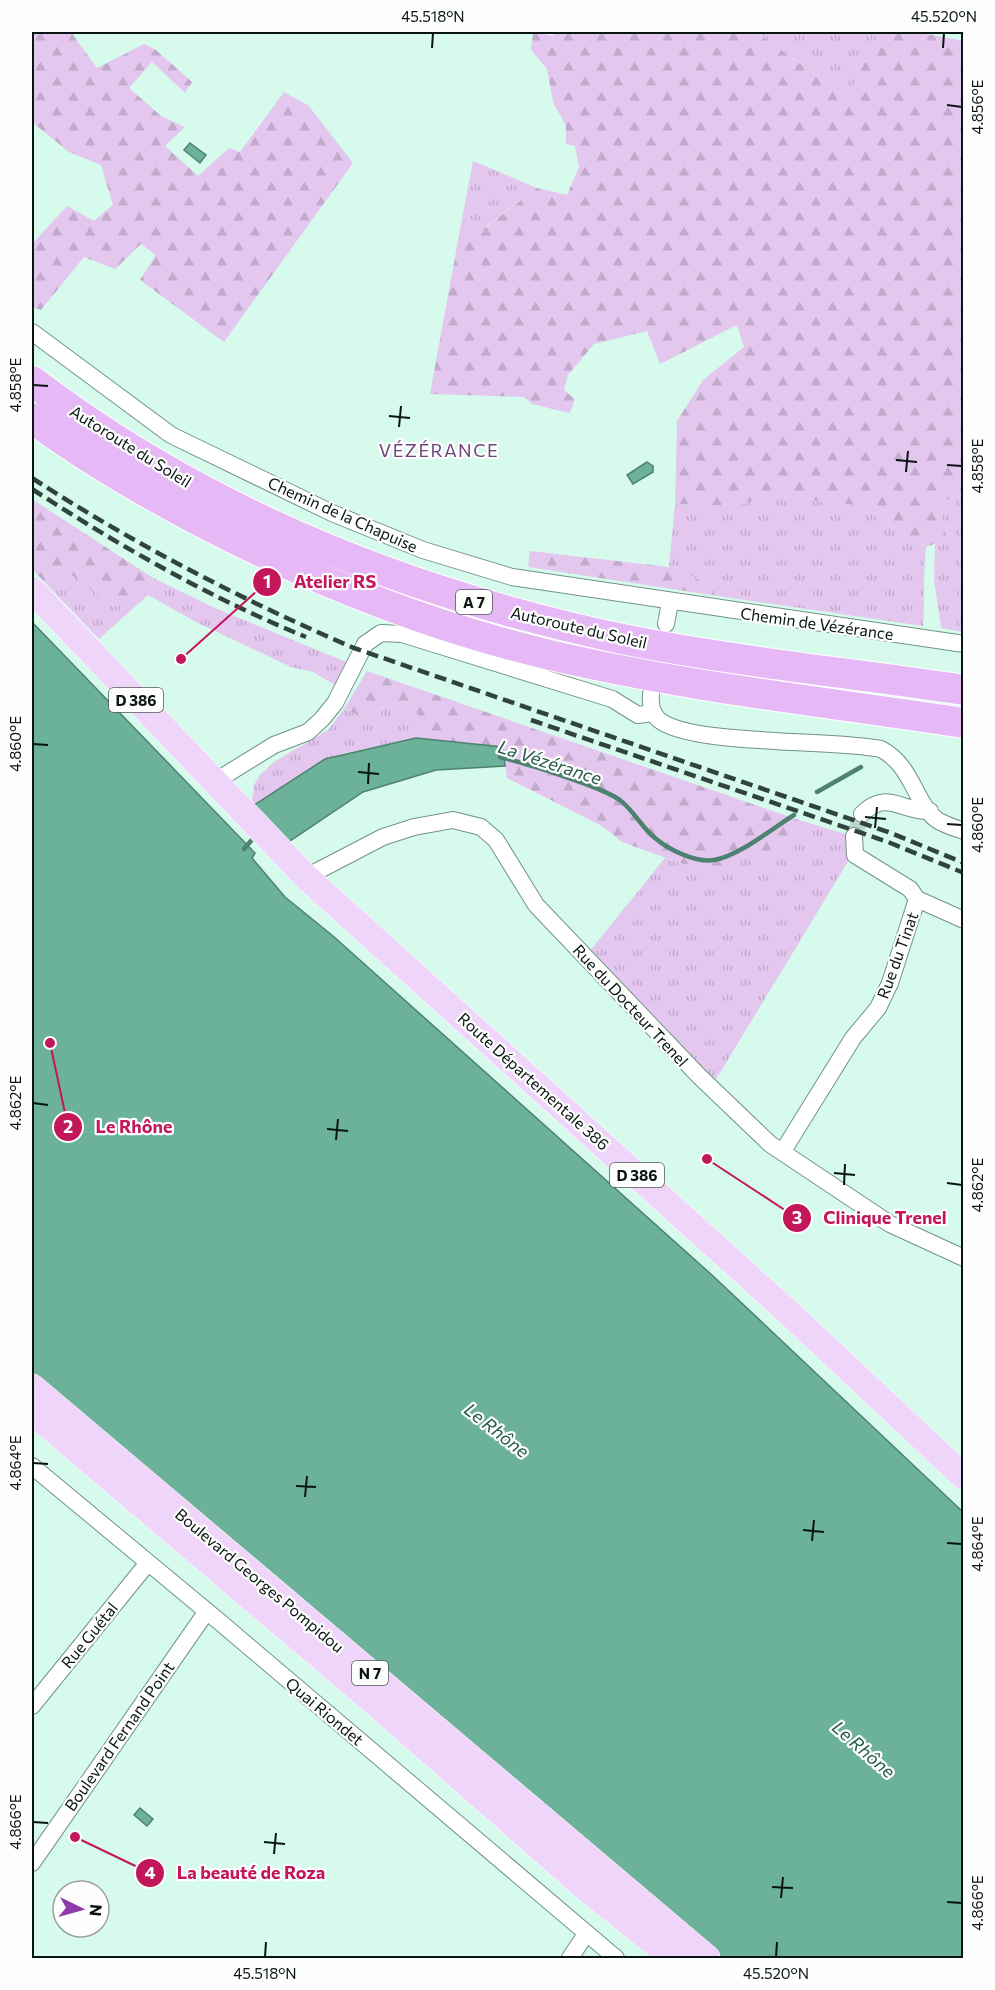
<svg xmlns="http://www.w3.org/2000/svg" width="995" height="1990" viewBox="0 0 995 1990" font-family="Commissioner,sans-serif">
<defs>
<pattern id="grass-tufts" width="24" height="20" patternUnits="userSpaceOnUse" patternTransform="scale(1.5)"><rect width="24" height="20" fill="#e4c7ef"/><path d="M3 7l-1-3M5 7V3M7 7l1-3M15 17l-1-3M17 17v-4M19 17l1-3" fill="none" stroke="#c2aacc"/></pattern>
<pattern id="forest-firs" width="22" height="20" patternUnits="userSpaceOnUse" patternTransform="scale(1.5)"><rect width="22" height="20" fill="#e4c7ef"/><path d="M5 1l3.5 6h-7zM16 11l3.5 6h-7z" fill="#c2aacc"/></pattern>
</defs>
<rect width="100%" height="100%" fill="#d6faec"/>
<path fill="url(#grass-tufts)" d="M 757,32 L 879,32 L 847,98 Z
M 473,161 L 537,188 L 485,227 L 462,219 Z
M 771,496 L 857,505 L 926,547 C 923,573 925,599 923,626 L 711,595 L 711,585 L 669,567 L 675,504 L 734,506 Z
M 963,497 L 963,632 L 941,628 L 934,580 L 935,543 L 947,539 L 939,501 Z
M 72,575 L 147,595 L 153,578 L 217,609 L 349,663 L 337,686 L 313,672 L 291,667 L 194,621 L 148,595 L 99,639 L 53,591 Z
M 415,702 L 419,723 L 416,738 L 341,754 L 251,807 L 254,785 L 260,775 L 274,762 L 328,730 L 344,709 L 366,719 L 387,704 Z
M 799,820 L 849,835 L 849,860 L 715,1081 L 589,952 L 665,858 L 680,863 L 783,845 Z"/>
<path fill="url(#forest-firs)" d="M 32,32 L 71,32 L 97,68 L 144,44 L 156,50 L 192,82 L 185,93 L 152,62 L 129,88 L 161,116 L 185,127 L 165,146 L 198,176 L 229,148 L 240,152 L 284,92 L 308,105 L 353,163 L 224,342 L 140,280 L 156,255 L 141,244 L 115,269 L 84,257 L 41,310 L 32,307 L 32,244 L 67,206 L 94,221 L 113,205 L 101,165 L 69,152 L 32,122 Z
M 533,32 L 553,36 L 554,32 L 757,32 L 847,98 L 879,32 L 918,32 L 963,41 L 964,497 L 939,501 L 947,539 L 926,547 L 857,505 L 771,496 L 734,506 L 675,504 L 677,421 L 703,380 L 744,347 L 737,325 L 660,364 L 647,331 L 594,344 L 568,375 L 564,390 L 575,399 L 570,413 L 532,404 L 524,397 L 430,394 L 462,219 L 486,227 L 537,188 L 567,195 L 579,167 L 575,146 L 566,144 L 566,126 L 553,102 L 547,69 L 531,50 Z
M 32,499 L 153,578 L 147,595 L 114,607 L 72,575 L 53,591 L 32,569 Z
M 530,551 L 669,567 L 711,585 L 711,595 L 528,567 Z
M 367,671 L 799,820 L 783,845 L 715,870 L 680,863 L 622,842 L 602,826 L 507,778 L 503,747 L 416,738 L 419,723 L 415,702 L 387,704 L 366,719 L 344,709 Z"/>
<path fill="#6cb199" stroke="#4e8270" stroke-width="1.5" d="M 190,143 L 206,155 L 200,163 L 184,150 Z
M 647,462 L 653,466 L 653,472 L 633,484 L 627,475 Z
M 32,622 L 255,853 L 252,858 L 285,897 L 333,936 L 713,1276 L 963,1512 L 963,1958 L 722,1958 L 32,1374 Z
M 416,738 L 503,747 L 505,766 L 436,770 L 363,792 L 287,843 L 251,807 L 325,759 Z
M 140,1808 L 153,1819 L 147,1826 L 134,1815 Z"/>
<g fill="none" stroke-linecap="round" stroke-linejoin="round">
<path stroke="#4e8270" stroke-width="4.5" d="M 500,757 C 524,763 604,787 621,801 C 634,811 642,828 655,838 C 669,850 696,863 714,860 C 739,856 773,828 794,815
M 817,792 L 861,767
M 244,849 L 256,835"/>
<path stroke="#b7d8cb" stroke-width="16" stroke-dasharray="16 8" stroke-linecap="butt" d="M 854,836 L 862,814"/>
<defs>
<path id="minor" d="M 32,332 L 171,435 L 332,513 L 423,550 L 512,577 L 964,644
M 666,624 L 670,602
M 651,694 C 650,704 651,712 658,719 C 687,746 835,739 881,749 C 913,766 915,804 937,820 C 945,825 955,828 964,831
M 214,782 L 274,745 L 308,732 L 322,719 L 335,703 L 365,644 L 381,633 L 402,634 L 612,699 L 638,715 L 653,713
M 862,814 C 887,789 901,812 930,811
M 306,877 L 383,837 L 414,827 L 453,820 L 481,827 L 496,840 L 536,905 L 699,1076 L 770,1144 L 890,1224 L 964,1258
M 917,899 L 964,920
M 783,1151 L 853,1038 L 878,1008 L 890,983 L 917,899 L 910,889 L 855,855 L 854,836
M 32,1466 L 221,1623 L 616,1958
M 32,1706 L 147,1564
M 32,1863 L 207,1611
M 570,1958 L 586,1934"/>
<path id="primary" d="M 32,590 L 306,877 L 788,1312 L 964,1477
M 32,1387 L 707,1958
M 32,1412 L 376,1704 L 582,1885 L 673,1958"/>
<path id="motorway" d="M 32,381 C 207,514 412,595 627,640 C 738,662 852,673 964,690
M 32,418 C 81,455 134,486 188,515 C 303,576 423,625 550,655 C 686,687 826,702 964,723"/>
</defs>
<use href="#minor" stroke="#729387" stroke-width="18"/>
<use href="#primary" stroke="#fff" stroke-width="27"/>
<use href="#motorway" stroke="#fff" stroke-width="32"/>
<use href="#minor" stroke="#fff" stroke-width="16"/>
<use href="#primary" stroke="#f0d5fa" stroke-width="26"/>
<use href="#motorway" stroke="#e6b9f6" stroke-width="30"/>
<path stroke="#31433d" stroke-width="4.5" stroke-dasharray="12 6" stroke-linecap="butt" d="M 32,478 C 134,544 242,600 354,648 L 891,833 L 964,863
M 32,489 C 118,545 210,598 306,637
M 531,720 L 888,842 L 964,873"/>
</g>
<path fill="none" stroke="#081511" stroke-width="2" d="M 432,48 L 433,33M 943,48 L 944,33M 947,105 L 962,107M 33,385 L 48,386M 389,416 L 410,418M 399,427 L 401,406M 896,460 L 917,462M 947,465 L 962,466M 906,472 L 908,451M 33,744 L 48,745M 358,772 L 379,774M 368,784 L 369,763M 865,817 L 886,819M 947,824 L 962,825M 875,828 L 877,807M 33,1103 L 48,1105M 327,1129 L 348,1131M 336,1140 L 338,1119M 834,1173 L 855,1175M 947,1183 L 962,1185M 844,1185 L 845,1164M 33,1463 L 48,1464M 296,1486 L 316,1487M 305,1497 L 307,1476M 803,1530 L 824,1532M 812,1541 L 814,1520M 947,1543 L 962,1544M 33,1822 L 48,1823M 264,1842 L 285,1844M 274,1854 L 276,1833M 772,1887 L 793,1888M 781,1898 L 783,1877M 947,1902 L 962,1903M 265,1957 L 266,1942M 776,1957 L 777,1942"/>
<g text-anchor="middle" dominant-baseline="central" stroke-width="4.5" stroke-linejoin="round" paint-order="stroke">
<g fill="#fefefe" stroke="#525b58" stroke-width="1.5">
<rect x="456" y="590" width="36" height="24" rx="4.5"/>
<rect x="109" y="688" width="54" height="24" rx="4.5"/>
<rect x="610" y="1163" width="54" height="24" rx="4.5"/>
<rect x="352" y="1661" width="36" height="24" rx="4.5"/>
</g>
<g font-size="15" font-weight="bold" fill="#081511">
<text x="474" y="602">A 7</text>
<text x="136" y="700">D 386</text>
<text x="637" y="1175">D 386</text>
<text x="370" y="1673">N 7</text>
</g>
<g font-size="16" fill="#081511" stroke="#fefefe">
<text transform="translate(131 446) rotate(32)">Autoroute du Soleil</text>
<text transform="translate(343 514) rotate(24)">Chemin de la Chapuise</text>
<text transform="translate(817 623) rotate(8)">Chemin de Vézérance</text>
<text transform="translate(579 627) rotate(13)">Autoroute du Soleil</text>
<text transform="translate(897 955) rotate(-70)">Rue du Tinat</text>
<text transform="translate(631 1005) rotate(47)">Rue du Docteur Trenel</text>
<text transform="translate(534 1081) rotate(42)">Route Départementale 386</text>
<text transform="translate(260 1580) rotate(40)">Boulevard Georges Pompidou</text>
<text transform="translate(89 1635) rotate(-51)">Rue Guétal</text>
<text transform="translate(325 1711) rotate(40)">Quai Riondet</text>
<text transform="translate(119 1736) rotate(-55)">Boulevard Fernand Point</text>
</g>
<g font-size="18" letter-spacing="1.5" fill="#6e447c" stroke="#fefefe">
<text x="439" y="450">VÉZÉRANCE</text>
</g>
<g font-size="18" font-style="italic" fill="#245b4a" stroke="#fefefe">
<text transform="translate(550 762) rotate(18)">La Vézérance</text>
<text transform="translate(497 1430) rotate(38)">Le Rhône</text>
<text transform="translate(864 1749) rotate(41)">Le Rhône</text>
</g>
</g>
<path fill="none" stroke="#c2185b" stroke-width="2" d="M181 659L267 582M50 1043L68 1127M707 1159L797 1218M75 1837L150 1873"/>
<g fill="#c2185b" stroke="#fefefe" stroke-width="2">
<circle cx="181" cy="659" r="6"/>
<circle cx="50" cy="1043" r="6"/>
<circle cx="707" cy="1159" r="6"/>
<circle cx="75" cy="1837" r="6"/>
<circle cx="267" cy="582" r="15"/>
<circle cx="68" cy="1127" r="15"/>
<circle cx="797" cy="1218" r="15"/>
<circle cx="150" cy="1873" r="15"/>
</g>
<g font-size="18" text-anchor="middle" font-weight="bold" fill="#fff">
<text x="267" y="588">1</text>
<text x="68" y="1133">2</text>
<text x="797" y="1224">3</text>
<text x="150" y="1879">4</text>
</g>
<g font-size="18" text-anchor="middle" font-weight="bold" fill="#c2185b" stroke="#fefefe" stroke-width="4.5" stroke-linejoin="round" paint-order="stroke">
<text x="335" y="588">Atelier RS</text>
<text x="134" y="1133">Le Rhône</text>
<text x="885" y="1224">Clinique Trenel</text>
<text x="251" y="1879">La beauté de Roza</text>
</g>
<rect width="995" height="1990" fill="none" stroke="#fefefe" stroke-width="66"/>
<g transform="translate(81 1909) rotate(95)"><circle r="28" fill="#fefefe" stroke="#9ca19f" stroke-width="1.5"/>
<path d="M0-4.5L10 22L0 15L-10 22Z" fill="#8f3caa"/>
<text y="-9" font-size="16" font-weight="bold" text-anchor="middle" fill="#081511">N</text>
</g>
<rect x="33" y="33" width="929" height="1924" fill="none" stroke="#081511" stroke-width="2"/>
<g font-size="15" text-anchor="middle" fill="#081511">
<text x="433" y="22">45.518°N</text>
<text x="944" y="22">45.520°N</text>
<text transform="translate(978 107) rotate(-90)" y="5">4.856°E</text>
<text transform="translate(16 385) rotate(-90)" y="5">4.858°E</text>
<text transform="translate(978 466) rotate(-90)" y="5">4.858°E</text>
<text transform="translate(16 744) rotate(-90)" y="5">4.860°E</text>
<text transform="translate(978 825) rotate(-90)" y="5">4.860°E</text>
<text transform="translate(16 1103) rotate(-90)" y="5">4.862°E</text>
<text transform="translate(978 1185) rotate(-90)" y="5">4.862°E</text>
<text transform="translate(16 1463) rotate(-90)" y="5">4.864°E</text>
<text transform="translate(978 1544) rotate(-90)" y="5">4.864°E</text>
<text transform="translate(16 1822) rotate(-90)" y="5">4.866°E</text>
<text transform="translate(978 1903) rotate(-90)" y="5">4.866°E</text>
<text x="265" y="1979">45.518°N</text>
<text x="776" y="1979">45.520°N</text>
</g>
</svg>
